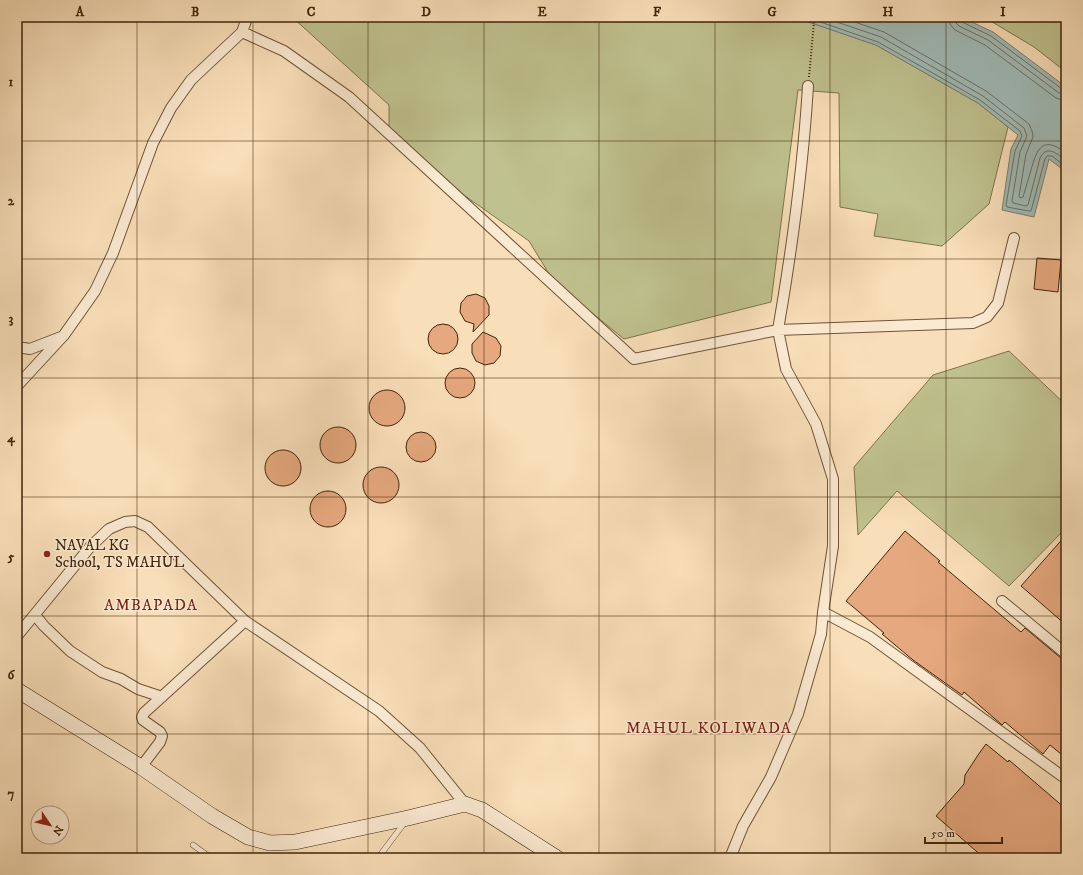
<svg xmlns="http://www.w3.org/2000/svg" width="1083" height="875" viewBox="0 0 1083 875" font-family="'IM FELL DW Pica',serif">
<rect width="100%" height="100%" fill="#f9dfb9"/>
<filter id="stains"><feTurbulence type="fractalNoise" baseFrequency=".005" numOctaves="4"/><feColorMatrix values="0 0 0 0 .2 0 0 0 0 .09 0 0 0 0 .02 0 0 0 .5 -.17"/></filter>
<radialGradient id="worn" r=".72"><stop offset=".6" stop-color="#630" stop-opacity="0"/><stop offset="1" stop-color="#630" stop-opacity=".3"/></radialGradient>
<path fill="#bfc18e" stroke="#80734c" d="M 292,17 L 794,17 L 876,45 L 978,103 L 1008,127 L 989,204 L 942,246 L 874,236 L 878,214 L 840,207 L 839,93 L 798,90 L 771,302 L 624,339 L 554,282 L 529,241 L 451,186 L 389,128 L 389,105 Z
M 984,17 L 1066,17 L 1066,72 L 1034,47 Z
M 1009,351 L 1066,405 L 1066,528 L 1009,586 L 897,491 L 858,535 L 854,467 L 933,375 Z"/>
<path fill="#a0bbb7" stroke="#7a7f72" d="M 794,17 L 961,17 L 993,32 L 1066,87 L 1066,172 L 1049,159 L 1034,217 L 1002,210 L 1011,149 L 1018,135 L 978,103 L 876,45 Z"/>
<g fill="none" stroke-linecap="round" stroke-linejoin="round">
<path stroke="#707060" stroke-width="1" d="M 806,17 L 878,42 L 980,100 L 1020,131 L 1022,136 L 1015,151 L 1006,205 L 1007,207 L 1029,211 L 1031,211 L 1045,159 L 1047,156 L 1052,156 L 1066,167
M 822,17 L 881,37 L 983,96 L 1024,128 L 1027,136 L 1020,152 L 1012,201 L 1013,203 L 1026,206 L 1028,205 L 1040,158 C 1047,144 1058,154 1066,161
M 840,17 L 884,32 L 986,91 L 1029,124 L 1032,131 L 1033,137 L 1026,154 L 1019,196 L 1020,198 L 1023,197 C 1026,188 1028,179 1031,170 C 1037,148 1043,135 1066,153
M 949,17 L 950,24 L 955,30 L 985,45 L 1056,98 L 1066,101
M 955,17 L 956,23 L 959,26 L 988,40 L 1059,93 L 1066,95
M 960,17 L 962,22 L 991,36 L 1062,89 L 1066,90"/>
</g>
<path fill="#e6a87e" stroke="#41250a" d="M 1037,258 L 1061,260 L 1058,292 L 1034,289 Z
M 476,294 L 485,298 L 489,306 L 489,315 L 473,332 L 474,324 L 465,321 L 460,312 L 461,303 L 467,296 Z
M428 339a15 15 0 1 1 30 0a15 15 0 1 1-30 0Z
M 483,332 L 496,338 L 501,346 L 500,356 L 494,363 L 485,365 L 476,361 L 472,353 L 472,344 Z
M445 383a15 15 0 1 1 30 0a15 15 0 1 1-30 0Z
M369 408a18 18 0 1 1 36 0a18 18 0 1 1-36 0Z
M320 445a18 18 0 1 1 36 0a18 18 0 1 1-36 0Z
M406 447a15 15 0 1 1 30 0a15 15 0 1 1-30 0Z
M265 468a18 18 0 1 1 36 0a18 18 0 1 1-36 0Z
M363 485a18 18 0 1 1 36 0a18 18 0 1 1-36 0Z
M310 509a18 18 0 1 1 36 0a18 18 0 1 1-36 0Z
M 905,531 L 940,561 L 938,562 L 1021,632 L 1025,628 L 1062,659 L 1066,661 L 1066,758 L 1050,745 L 1043,754 L 1005,722 L 1002,725 L 964,692 L 962,695 L 913,660 L 882,634 L 884,633 L 846,601 Z
M 1066,535 L 1066,597 L 1063,601 L 1066,604 L 1066,625 L 1021,586 Z
M 986,744 L 1008,762 L 1009,760 L 1066,809 L 1066,858 L 984,858 L 936,816 L 964,784 L 965,775 L 978,755 Z"/>
<g fill="none" stroke-linecap="round" stroke-linejoin="round">
<defs>
<path id="lane" d="M 193,845 L 211,858
M 378,858 L 405,822"/>
<path id="street" d="M 242,32 L 284,51 L 349,97 L 634,359 L 778,330 C 792,249 803,168 808,86
M 17,347 L 30,349 L 61,337
M 17,386 L 64,335 L 95,291 L 113,253 L 153,143 L 171,108 L 191,80 L 242,32 L 247,18 L 247,17
M 1002,601 L 1066,654
M 823,612 L 870,637 L 1066,779
M 35,615 L 44,626 L 70,651 L 102,672 L 121,679 L 138,689 L 162,697
M 17,636 L 90,547 L 109,529 L 125,522 L 135,521 L 148,527 L 245,621 L 379,711 L 420,748 L 465,804
M 141,767 L 160,742 L 162,736 L 160,732 L 143,720 L 142,717 L 144,713 L 245,621
M 730,858 L 743,826 L 771,777 L 798,714 L 821,634 L 823,612 L 833,546 L 833,479 L 816,424 L 786,369 L 778,330 L 973,323 L 987,317 L 998,303 L 1014,238"/>
<path id="secondary" d="M 17,690 L 141,767 L 212,816 L 248,837 L 270,843 L 295,842 L 408,818 L 465,804 L 482,810 L 557,858"/>
</defs>
<use href="#lane" stroke="#6f5436" stroke-width="6"/>
<use href="#street" stroke="#6f5436" stroke-width="12"/>
<use href="#secondary" stroke="#41250a" stroke-width="16"/>
<path stroke="#41250a" stroke-width="2" stroke-dasharray="1 2" stroke-linecap="butt" d="M 809,77 L 814,22"/>
<use href="#lane" stroke="#fbead2" stroke-width="5"/>
<use href="#street" stroke="#fbead2" stroke-width="10"/>
<use href="#secondary" stroke="#fbead2" stroke-width="15"/>
</g>
<path fill="none" stroke="#41250a" stroke-width="1" stroke-opacity="0.55" d="M 137,17 L 137,858M 253,17 L 253,858M 368,17 L 368,858M 484,17 L 484,858M 599,17 L 599,858M 715,17 L 715,858M 830,17 L 830,858M 946,17 L 946,858M 17,141 L 1066,141M 17,259 L 1066,259M 17,378 L 1066,378M 17,497 L 1066,497M 17,616 L 1066,616M 17,734 L 1066,734"/>
<circle fill="#8f2418" stroke="#fbead2" stroke-width="1.5" cx="47" cy="554" r="4"/>
<g text-anchor="middle" dominant-baseline="central" stroke-width="3" stroke-linejoin="round" paint-order="stroke">
<g font-size="15" fill="#41250a" stroke="#fbead2" text-anchor="start">
<text x="55" y="545">NAVAL KG<tspan x="55" dy="17">School, TS MAHUL</tspan></text>
</g>
<g font-size="16" letter-spacing="1" fill="#7a1f14" stroke="#fbead2">
<text x="151" y="605">AMBAPADA</text>
<text x="709" y="728">MAHUL KOLIWADA</text>
</g>
</g>
<rect width="1083" height="875" fill="none" stroke="#f9dfb9" stroke-width="44"/>
<g transform="translate(50 825) rotate(125)"><circle r="19" fill="#fbead2" stroke="#b19b82"/>
<path d="M0-3L7 15L0 10L-7 15Z" fill="#8f2418"/>
<text y="-6" font-size="11" font-weight="bold" text-anchor="middle" fill="#41250a">N</text>
</g>
<path d="M925 837v6h77v-6" fill="none" stroke="#41250a" stroke-width="2"/>
<text x="931" y="837" font-size="12" fill="#41250a" stroke="#fbead2" stroke-width="3" paint-order="stroke">50 m</text>
<rect x="22" y="22" width="1039" height="831" fill="none" stroke="#41250a" stroke-width="1.5"/>
<g font-size="13" text-anchor="middle" font-weight="bold" fill="#41250a">
<text x="80" y="16">A</text>
<text x="195" y="16">B</text>
<text x="311" y="16">C</text>
<text x="426" y="16">D</text>
<text x="542" y="16">E</text>
<text x="657" y="16">F</text>
<text x="772" y="16">G</text>
<text x="888" y="16">H</text>
<text x="1003" y="16">I</text>
<text x="11" y="86">1</text>
<text x="11" y="205">2</text>
<text x="11" y="323">3</text>
<text x="11" y="442">4</text>
<text x="11" y="561">5</text>
<text x="11" y="679">6</text>
<text x="11" y="798">7</text>
</g>
<rect width="100%" height="100%" filter="url(#stains)"/>
<rect width="100%" height="100%" fill="url(#worn)"/>
</svg>
